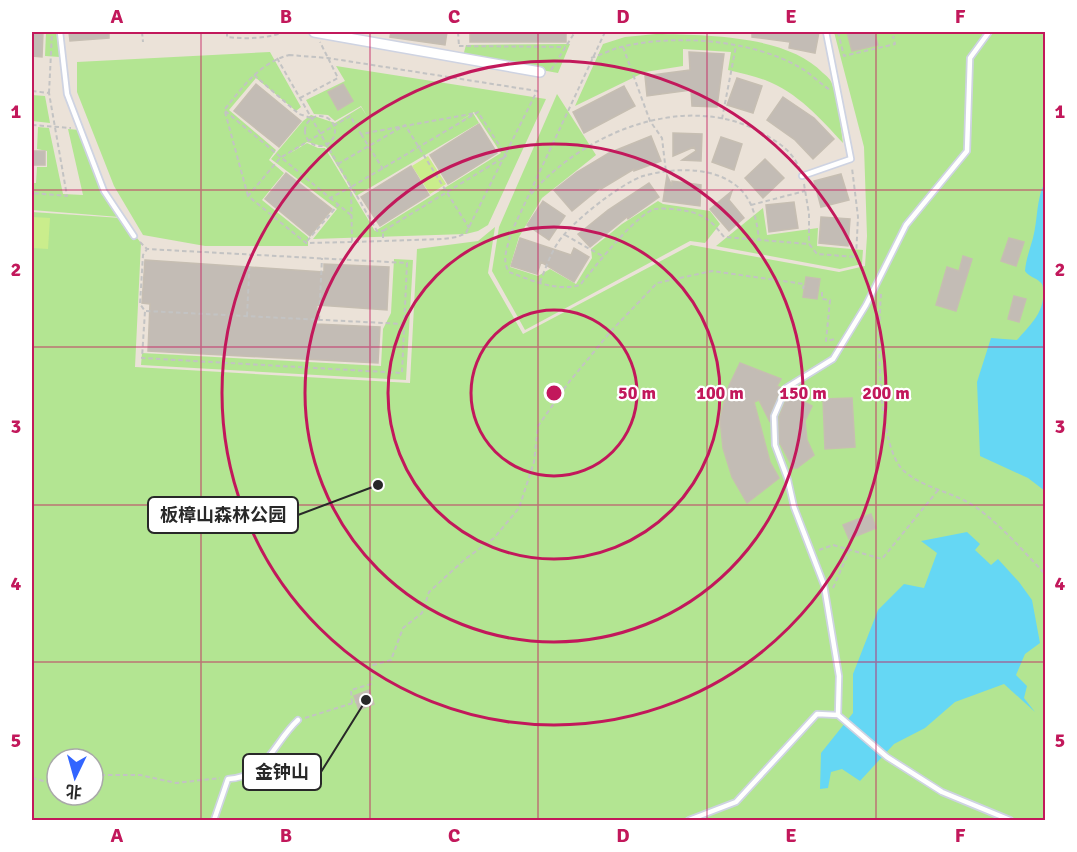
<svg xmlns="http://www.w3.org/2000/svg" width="1077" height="852" viewBox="0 0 1077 852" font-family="Signika,'Noto Sans SC',sans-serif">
<rect width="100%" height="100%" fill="#ebe2d8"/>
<path fill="#b3e592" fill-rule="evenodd" d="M 46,32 L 57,32 L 60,57 L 45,56 Z
M 834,32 L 1045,32 L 1045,820 L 32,820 L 32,212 L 121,218 L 141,243 L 135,367 L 410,383 L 417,249 L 478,241 L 495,227 L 488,273 L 523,334 L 691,245 L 839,272 L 865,266 L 867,236 L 864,147 ZM 57,759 L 93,759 L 93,795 L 57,795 Z
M 656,34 C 706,35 787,35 823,73 C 827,76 831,80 832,84 C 839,102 840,124 843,143 C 821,119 797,92 765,80 C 754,76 741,73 728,70 L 731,52 L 683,49 L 683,66 L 645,72 L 575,106 L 603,44 L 625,37 Z
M 570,44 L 558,73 L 463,56 L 466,45 Z
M 270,52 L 301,107 L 296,111 L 256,78 L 229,110 L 276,150 L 269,160 L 284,173 L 262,200 L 308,237 L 308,246 L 205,246 L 143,235 L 114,186 L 77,92 L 77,62 Z
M 336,66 L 546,99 L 488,225 L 478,231 L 466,234 L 313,239 L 337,209 L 271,159 L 303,121 L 311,115 L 335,123 L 361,107 L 367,116 L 361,106 L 335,121 L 328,115 L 314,114 L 306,100 L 345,81 ZM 474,112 L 501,153 L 375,231 L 325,148 L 318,148 L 307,143 L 287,155 L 307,142 L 326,147 L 356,196 L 479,123 L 473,113 L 455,124 Z
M 557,94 L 596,155 L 542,198 L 519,237 L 510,267 L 538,276 L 550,269 L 576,284 L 592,258 L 591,249 L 622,224 L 658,201 L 663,204 L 710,211 L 720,224 L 705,243 L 690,241 L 525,330 L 492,271 L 499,227 Z
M 32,95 L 45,96 L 50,123 L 32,121 Z
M 38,127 L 49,128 L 63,194 L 83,195 L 68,129 L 79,130 L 103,192 L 119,217 L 32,210 L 32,183 L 36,183 L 37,167 L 47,167 L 47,151 L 37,149 Z
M 763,208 L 767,235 L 818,228 L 817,246 L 863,250 L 862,264 L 840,269 L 716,246 Z
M 394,259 L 413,260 L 406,380 L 141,365 L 142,353 L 381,366 L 383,329 L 391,313 Z"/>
<path fill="#caed8c" d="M 428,156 L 446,184 L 430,194 L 412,166 Z
M 32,217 L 50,218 L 48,249 L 32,248 Z"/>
<path fill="#65d7f4" d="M 1045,182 L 1045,491 L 1028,478 L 980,456 L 977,382 L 991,338 L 1017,340 C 1030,325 1045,312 1043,291 C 1043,287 1043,284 1040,282 C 1035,277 1029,277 1025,271 C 1026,259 1030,249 1033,238 C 1038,219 1036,199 1045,182 Z
M 967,532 L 980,544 L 975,550 L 991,565 L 998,559 L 1019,582 L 1032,600 L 1040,643 L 1025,654 L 1016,675 L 1027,686 L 1024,698 L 1035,712 L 1004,684 L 955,702 L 925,728 L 894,744 L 860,781 L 842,769 L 831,772 L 828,788 L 820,789 L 821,753 L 853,713 L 853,674 L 878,610 L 904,584 L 924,588 L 937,553 L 921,541 Z"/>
<path fill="#c3bcb5" stroke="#c6beb2" stroke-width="1.5" d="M 32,32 L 43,32 L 42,57 L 32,56 Z
M 69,32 L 109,32 L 109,38 L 70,41 Z
M 391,32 L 447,32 L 445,45 L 390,37 Z
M 470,32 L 566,32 L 566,42 L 470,42 Z
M 752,32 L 819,32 L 815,53 L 789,48 L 790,42 L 752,37 Z
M 847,32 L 874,32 L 878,45 L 852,51 Z
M 689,52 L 724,54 L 717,107 L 692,106 L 691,90 L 647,96 L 645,76 L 690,70 Z
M 737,78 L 762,86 L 753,113 L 727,105 Z
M 256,84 L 301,121 L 279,147 L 234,111 Z
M 343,84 L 353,101 L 338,110 L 328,92 Z
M 624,86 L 635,106 L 584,133 L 573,112 Z
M 783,97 L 814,118 L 834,139 L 813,159 L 795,140 L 767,120 Z
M 479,124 L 497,153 L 448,184 L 430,155 Z
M 673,133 L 702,134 L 701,161 L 682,160 L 696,151 L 694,147 L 673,156 Z
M 651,136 L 661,161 L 634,171 L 634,169 L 601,189 L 600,188 L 572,211 L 554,190 L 577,172 L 609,153 Z
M 721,137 L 742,144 L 734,170 L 712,162 Z
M 32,151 L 45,151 L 45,165 L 32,165 Z
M 765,159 L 784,178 L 763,198 L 745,178 Z
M 411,166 L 429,195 L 380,226 L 361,197 Z
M 286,173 L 332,209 L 310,236 L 265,199 Z
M 841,174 L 849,200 L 821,207 L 814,181 Z
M 667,175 L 672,186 L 672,181 L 701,185 L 700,206 L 663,201 Z
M 649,183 L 659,197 L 628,219 L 627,217 L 590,247 L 578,234 L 585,229 L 588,231 L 586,228 L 608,210 Z
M 732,191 L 729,200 L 744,218 L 729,231 L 710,209 Z
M 543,201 L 565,216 L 549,240 L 527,225 Z
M 794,202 L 798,228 L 769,232 L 766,205 Z
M 821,217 L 850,219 L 848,246 L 819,243 Z
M 520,238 L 571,255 L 574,248 L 589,257 L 574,282 L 541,262 L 537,274 L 511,266 Z
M 1009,238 L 1024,242 L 1016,266 L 1001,261 Z
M 963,256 L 972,259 L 956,311 L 936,305 L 947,267 L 959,271 Z
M 145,260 L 324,272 L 324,264 L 389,267 L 387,310 L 317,305 L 316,324 L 380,327 L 378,363 L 148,351 L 150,304 L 142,303 Z
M 806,277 L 820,279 L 817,299 L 803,297 Z
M 1014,296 L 1026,299 L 1019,322 L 1008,319 Z
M 740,363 L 781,379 L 777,386 L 781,388 L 770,414 L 770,422 L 759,400 L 754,402 L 770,462 L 779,478 L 747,503 L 732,477 L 723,448 L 720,419 L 727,390 Z
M 789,393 L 812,406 L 805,421 L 807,440 L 814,455 L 797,468 L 793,468 L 779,441 L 779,417 Z
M 852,398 L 855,447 L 825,449 L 823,399 Z
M 871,514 L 876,528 L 849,539 L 843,525 Z
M 369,690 L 374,704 L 359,710 L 354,696 Z"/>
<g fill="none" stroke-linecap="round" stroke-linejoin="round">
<defs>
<path id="service" d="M 60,32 L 67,94 L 104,191 L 134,236
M 802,176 L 851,159 L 826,32
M 838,715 L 839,676 L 824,585 L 794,507 L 788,480 L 775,445 L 774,416 L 786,388 L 833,359 L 866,305 L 906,225 L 967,151 L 970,58 L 989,32
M 214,820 L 228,779 C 267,777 273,743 298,720
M 689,820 L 736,802 L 817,714 L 838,715 L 887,757 L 942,792 L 1010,820"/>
<path id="minor" d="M 314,32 L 540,72"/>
</defs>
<use href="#service" stroke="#ced3e2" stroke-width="8"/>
<use href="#minor" stroke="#ced3e2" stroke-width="12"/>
<path stroke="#c3c3c3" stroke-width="2" stroke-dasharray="4.5 3" stroke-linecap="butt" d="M 142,32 L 143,42
M 227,32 L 227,37 C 246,39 266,39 284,32
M 458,32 L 459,46
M 605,32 L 511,233 C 508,246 501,260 509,272 C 531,280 556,292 580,285 C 593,269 637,213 655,209 C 663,208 674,209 682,210 C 704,214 711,220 724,237 L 809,244 L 817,254 L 856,257 L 858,217 L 852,168
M 838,32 L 844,56 L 895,44 L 893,36
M 459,46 L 565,47
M 623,47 L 650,121 L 662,138 L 666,172
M 289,55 L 328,58 L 537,91 L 466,233 L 457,237 L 443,239 L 352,242 L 351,187 L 330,198 L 224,110 C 244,86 258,64 289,55 Z
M 277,58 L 351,187 L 478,112 L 506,156 L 383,231 L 383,241
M 591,58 C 600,55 609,51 617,48 C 672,33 755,39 804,70 C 813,76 821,84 830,90
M 551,70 L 575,32
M 254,75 L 299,114 L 311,118
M 32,91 L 49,93 L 67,196 L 32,193
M 49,93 L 52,33
M 300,98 L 338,78 L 320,42
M 225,112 L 248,196
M305 131a15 15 0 1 1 30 0a15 15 0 1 1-30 0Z
M 722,119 L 736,46
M 32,125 L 71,128
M 361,134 L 383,169
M 338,164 L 405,125 L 469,228
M 804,184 L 809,214 L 809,244
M 353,189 L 377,231 L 383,231
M 531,194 C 583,133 686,90 762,133 C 778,142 793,151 800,170
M 330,198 L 351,215
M 751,205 L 805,191
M 565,235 L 604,257
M 307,241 L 338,205
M 140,242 L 147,249 L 407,263 L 402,373 L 142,358 L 145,311 L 140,304 L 143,255 L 147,249
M 352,242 L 306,243 L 248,196 L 280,158 L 350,116 L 361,134 L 476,113
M 540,282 C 545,270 550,255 557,244 C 570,223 620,184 643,176 C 675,167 724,165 746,196 C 755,209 757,224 759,240
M 822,292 L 822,299 L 830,300 L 826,341 L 835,339
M 881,294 C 878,331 876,446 904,471 C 924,489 955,492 977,508 C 1001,525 1025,553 1046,575
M 146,311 L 404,324
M 247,316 L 250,254
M 319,320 L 322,258
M 819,550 L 833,545 L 882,559 L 939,489
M 833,588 L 850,549
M 352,703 L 351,690 L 371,684 L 373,665 L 391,660 L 403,628 L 422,613 L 429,592 L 464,560 L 494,538 L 519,508 L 534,462 L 538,426 L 569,382 L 612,330 L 657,283 L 712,271 L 804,284 L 803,289
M 305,718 L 356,702
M 93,775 L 140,775 L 176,783 L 220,778
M 32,778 L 51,783 L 57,782"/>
<use href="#service" stroke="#fff" stroke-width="4.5"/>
<use href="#minor" stroke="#fff" stroke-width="9"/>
</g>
<path fill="none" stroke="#c2185b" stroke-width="1.5" stroke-opacity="0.55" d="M 201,32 L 201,820M 370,32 L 370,820M 538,32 L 538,820M 707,32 L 707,820M 876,32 L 876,820M 32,190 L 1046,190M 32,347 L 1046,347M 32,505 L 1046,505M 32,662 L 1046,662"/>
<g fill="none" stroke="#c2185b" stroke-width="3">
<circle cx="554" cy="393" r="83"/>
<circle cx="554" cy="393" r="166"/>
<circle cx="554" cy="393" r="249"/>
<circle cx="554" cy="393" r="332"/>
</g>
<circle cx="554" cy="393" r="9" fill="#c2185b" stroke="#fff" stroke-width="3"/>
<g font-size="18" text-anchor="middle" font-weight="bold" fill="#c2185b" stroke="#fff" stroke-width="4.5" stroke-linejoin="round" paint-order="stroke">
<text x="637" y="399">50 m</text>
<text x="720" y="399">100 m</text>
<text x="803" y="399">150 m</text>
<text x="886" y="399">200 m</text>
</g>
<path fill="none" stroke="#282828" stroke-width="2" d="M378 485L298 515M366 700L321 772"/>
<g fill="#282828" stroke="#fff" stroke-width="2">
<circle cx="378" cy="485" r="6"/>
<circle cx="366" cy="700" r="6"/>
</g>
<g fill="#fff" stroke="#282828" stroke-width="2">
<rect x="148" y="497" width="150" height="36" rx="6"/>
<rect x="243" y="754" width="78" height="36" rx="6"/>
</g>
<g font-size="18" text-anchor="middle" font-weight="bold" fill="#282828">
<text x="223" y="521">板樟山森林公园</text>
<text x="282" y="778">金钟山</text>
</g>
<rect width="1077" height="852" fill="none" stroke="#ffffff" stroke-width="66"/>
<g transform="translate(75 777) rotate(185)"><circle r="28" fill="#ffffff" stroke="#a9a9a9" stroke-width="1.5"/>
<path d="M0-4.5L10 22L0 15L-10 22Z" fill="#3265ff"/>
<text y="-9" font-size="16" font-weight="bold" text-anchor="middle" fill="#282828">北</text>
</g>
<rect x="33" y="33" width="1011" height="786" fill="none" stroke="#c2185b" stroke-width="2"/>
<g font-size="20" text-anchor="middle" font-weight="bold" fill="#c2185b">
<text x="117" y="23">A</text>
<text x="286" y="23">B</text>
<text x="454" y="23">C</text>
<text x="623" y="23">D</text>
<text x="791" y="23">E</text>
<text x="960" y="23">F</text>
<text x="16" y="118">1</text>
<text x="1060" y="118">1</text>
<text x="16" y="276">2</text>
<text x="1060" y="276">2</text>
<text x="16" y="433">3</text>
<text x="1060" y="433">3</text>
<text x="16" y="590">4</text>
<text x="1060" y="590">4</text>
<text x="16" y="747">5</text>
<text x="1060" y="747">5</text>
<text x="117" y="842">A</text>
<text x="286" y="842">B</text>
<text x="454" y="842">C</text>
<text x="623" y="842">D</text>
<text x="791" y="842">E</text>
<text x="960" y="842">F</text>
</g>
</svg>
